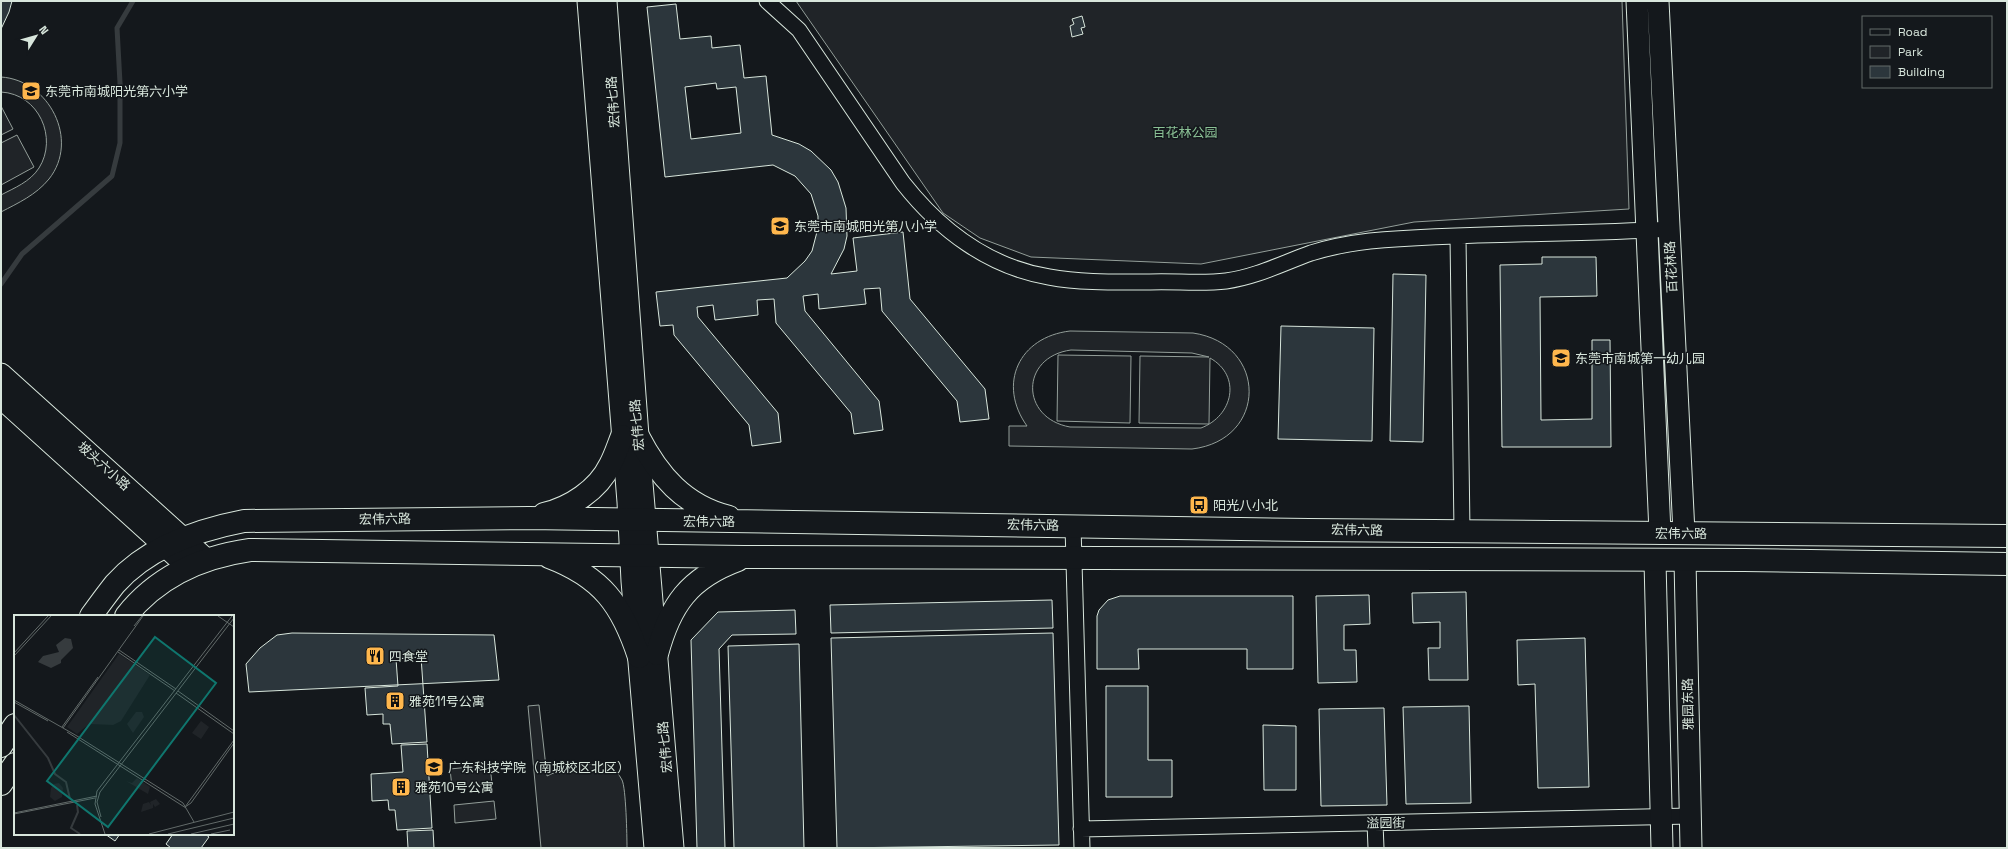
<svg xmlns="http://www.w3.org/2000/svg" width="2008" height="849" viewBox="0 0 2008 849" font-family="'Space Grotesk','Noto Sans SC',sans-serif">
<rect width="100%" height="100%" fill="#14181c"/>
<path fill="#202428" stroke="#939e99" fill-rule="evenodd" d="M 796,1 L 1622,1 L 1629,209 L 1414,222 L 1201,264 L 1031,257 L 980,238 L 943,213 Z
M 1,77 C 49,80 80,140 49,179 C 36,195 18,203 1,212 L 1,195 C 14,188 30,182 39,168 C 58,138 39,94 1,92 Z
M 1,106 L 13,129 L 1,135 Z
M 17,135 L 34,167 L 1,185 L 1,143 Z
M 1070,331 L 1193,333 C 1268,344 1268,440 1192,449 L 1009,446 L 1009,426 L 1027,426 C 997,384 1019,337 1070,331 ZM 1071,350 L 1192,353 L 1209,357 L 1140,356 L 1139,423 L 1209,424 L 1210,358 C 1242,376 1233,416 1201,428 L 1070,427 C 1020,418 1020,357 1071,350 Z
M 1058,355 L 1131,356 L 1130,423 L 1057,421 Z
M 539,705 L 547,776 C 567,766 610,754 622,780 C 626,788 627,836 627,848 L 541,848 L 528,706 Z
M 490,765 L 492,784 L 452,787 L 450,769 Z
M 494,801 L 496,819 L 455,823 L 454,805 Z"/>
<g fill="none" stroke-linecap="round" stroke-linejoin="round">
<path stroke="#363b3e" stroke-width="5" d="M 1,284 L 22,254 L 112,176 L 120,143 L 120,83 L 117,28 L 133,1"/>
</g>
<path fill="#2c363c" stroke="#d8e6dc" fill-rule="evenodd" d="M 1,1 L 12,1 L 9,12 L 1,29 Z
M 676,4 L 680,39 L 711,36 L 712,48 L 740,45 L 744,78 L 766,76 L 772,135 L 799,144 L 811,151 L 831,170 L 838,182 L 846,208 L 847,236 L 844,249 L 831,274 L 857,271 L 853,238 L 903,232 L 910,299 L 985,389 L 989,419 L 960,422 L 957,401 L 882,311 L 880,288 L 864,289 L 866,304 L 819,309 L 818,294 L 803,296 L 805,311 L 879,401 L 883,430 L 854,434 L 851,413 L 776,323 L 774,299 L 757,300 L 758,315 L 715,320 L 713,305 L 697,307 L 698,317 L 778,413 L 781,442 L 752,446 L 749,425 L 674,335 L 673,325 L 660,326 L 656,292 L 787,278 L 805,261 L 812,251 L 818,228 L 818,216 L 811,194 L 795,176 L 773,165 L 665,177 L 647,7 ZM 716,83 L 717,89 L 736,87 L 741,133 L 691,139 L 685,87 Z
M 1082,16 L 1085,27 L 1081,28 L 1083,34 L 1072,37 L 1070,26 L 1074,24 L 1072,19 Z
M 1542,257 L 1596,257 L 1597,296 L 1540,297 L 1541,420 L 1592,419 L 1592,340 L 1610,340 L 1611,447 L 1502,447 L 1500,265 L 1542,264 Z
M 1393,274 L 1426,275 L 1423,442 L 1390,441 Z
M 1281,326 L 1374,328 L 1372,441 L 1278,439 Z
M 1466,592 L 1468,680 L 1429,680 L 1428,648 L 1440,648 L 1440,622 L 1413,623 L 1412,593 Z
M 1369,595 L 1370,624 L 1344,625 L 1344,650 L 1356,650 L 1357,682 L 1318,683 L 1316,596 Z
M 1120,596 L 1293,596 L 1293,669 L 1247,669 L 1247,649 L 1138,649 L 1139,669 L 1097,669 L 1097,616 L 1099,610 L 1108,600 Z
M 1052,600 L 1053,628 L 831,633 L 830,605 Z
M 795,610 L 796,634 L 732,635 L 719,649 L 725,848 L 697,848 L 691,640 L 718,612 Z
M 292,633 L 494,635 L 499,680 L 249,692 L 246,664 L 260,648 L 277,635 Z
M 1053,633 L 1059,845 L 837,848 L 831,638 Z
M 1585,638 L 1589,787 L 1538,788 L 1535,684 L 1518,685 L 1517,640 Z
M 799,644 L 804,848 L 734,848 L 728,646 Z
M 421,657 L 427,742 L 392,744 L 390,724 L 383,724 L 383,714 L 367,715 L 365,688 L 398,686 L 396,659 Z
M 1106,686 L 1148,686 L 1148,760 L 1172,760 L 1172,797 L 1106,797 Z
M 1469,706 L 1471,803 L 1406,804 L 1403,707 Z
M 1384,708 L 1387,805 L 1321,806 L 1319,709 Z
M 1263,725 L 1296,726 L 1296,790 L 1264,790 Z
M 427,744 L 432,828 L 397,830 L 395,810 L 389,810 L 388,800 L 372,801 L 371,774 L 403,772 L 401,745 Z
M 433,830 L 434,848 L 408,848 L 407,831 Z
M 105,834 L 120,834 L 115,841 Z
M 173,834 L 205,834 L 209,837 L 201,848 L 171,848 L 166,844 Z"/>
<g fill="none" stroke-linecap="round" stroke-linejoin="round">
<defs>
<path id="street" d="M 767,1 L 799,30 L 903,183 C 940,230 989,267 1049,277 C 1081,283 1117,282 1150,282 C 1175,281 1202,284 1226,281 C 1256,277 1283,263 1311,253 C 1327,248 1353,243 1370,241 C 1469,232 1570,235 1669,229
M 1458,237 L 1462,531
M 1073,526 L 1082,848
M 1375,823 L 1376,848
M 1081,829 L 1691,816"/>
<path id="secondary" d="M 588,1 L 628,502 L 632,581 L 655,848
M 606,1 L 638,436 L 673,848
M 1637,1 L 1660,533
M 1658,1 L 1684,533
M 1,374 L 206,559
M 1,398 L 188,567
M 1685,560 L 1691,848
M 1655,561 L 1662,848"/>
<path id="primary" d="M 638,436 C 658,475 684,506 729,517
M 544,514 C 570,508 598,490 610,465 C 615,456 618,446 622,436
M 549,557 C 602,577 622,605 639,657
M 91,616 C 99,605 107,594 115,584 C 148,547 197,530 244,521 L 529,518 L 1309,530 L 2007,536
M 126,616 C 157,577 201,557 250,550 L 744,557 L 1744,560 L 2007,564
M 657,654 C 670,605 689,578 738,560
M 1,746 L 15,725
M 1,784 L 15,764"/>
</defs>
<use href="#street" stroke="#d8e6dc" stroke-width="17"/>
<use href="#secondary" stroke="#d8e6dc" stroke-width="23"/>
<use href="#primary" stroke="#d8e6dc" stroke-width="24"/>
<use href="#street" stroke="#14181c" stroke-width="15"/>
<use href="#secondary" stroke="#14181c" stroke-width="21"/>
<use href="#primary" stroke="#14181c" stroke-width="22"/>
</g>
<defs>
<symbol id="school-square" viewBox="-11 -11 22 22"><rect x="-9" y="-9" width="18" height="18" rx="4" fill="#ffb74d" stroke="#14181c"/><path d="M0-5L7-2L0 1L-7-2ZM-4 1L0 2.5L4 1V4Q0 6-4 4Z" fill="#111"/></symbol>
<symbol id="bus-square" viewBox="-11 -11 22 22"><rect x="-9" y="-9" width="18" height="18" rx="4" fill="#ffb74d" stroke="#14181c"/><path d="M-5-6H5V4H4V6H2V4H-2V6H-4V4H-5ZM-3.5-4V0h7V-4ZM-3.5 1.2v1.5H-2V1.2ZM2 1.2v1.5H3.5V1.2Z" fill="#111"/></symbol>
<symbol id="restaurant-square" viewBox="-11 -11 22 22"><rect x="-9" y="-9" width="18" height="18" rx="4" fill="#ffb74d" stroke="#14181c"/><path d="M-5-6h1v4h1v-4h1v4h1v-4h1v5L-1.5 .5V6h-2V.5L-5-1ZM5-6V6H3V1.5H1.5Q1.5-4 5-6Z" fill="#111"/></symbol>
<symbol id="building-square" viewBox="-11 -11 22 22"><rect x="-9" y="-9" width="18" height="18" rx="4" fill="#ffb74d" stroke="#14181c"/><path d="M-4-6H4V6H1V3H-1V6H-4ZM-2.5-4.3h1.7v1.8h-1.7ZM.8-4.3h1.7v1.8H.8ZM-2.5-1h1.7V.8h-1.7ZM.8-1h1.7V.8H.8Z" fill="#111"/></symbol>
<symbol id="university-square" viewBox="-11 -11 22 22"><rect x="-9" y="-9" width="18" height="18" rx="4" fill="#ffb74d" stroke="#14181c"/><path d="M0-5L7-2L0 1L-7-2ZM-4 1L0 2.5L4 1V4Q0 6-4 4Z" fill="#111"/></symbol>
</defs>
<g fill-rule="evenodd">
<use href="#school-square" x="20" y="80" width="22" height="22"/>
<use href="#school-square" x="769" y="215" width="22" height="22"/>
<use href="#school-square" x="1550" y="347" width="22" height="22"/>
<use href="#bus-square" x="1188" y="494" width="22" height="22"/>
<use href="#restaurant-square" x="364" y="645" width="22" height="22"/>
<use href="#building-square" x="384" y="690" width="22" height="22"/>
<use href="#university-square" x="423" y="756" width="22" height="22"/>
<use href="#building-square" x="390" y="776" width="22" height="22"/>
</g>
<g text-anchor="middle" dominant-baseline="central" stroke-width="3" stroke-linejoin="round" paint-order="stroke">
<g font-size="13" fill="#d8e6dc" stroke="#14181c" text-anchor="start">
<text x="45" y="91">东莞市南城阳光第六小学</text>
<text x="794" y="226">东莞市南城阳光第八小学</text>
<text x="1575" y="358">东莞市南城第一幼儿园</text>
<text x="1213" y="505">阳光八小北</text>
<text x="389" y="656">四食堂</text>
<text x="409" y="701">雅苑11号公寓</text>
<text x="448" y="767">广东科技学院（南城校区北区）</text>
<text x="415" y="787">雅苑10号公寓</text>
</g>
<g font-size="13" fill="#d8e6dc" stroke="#14181c">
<text transform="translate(613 102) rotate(-94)">宏伟七路</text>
<text transform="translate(1671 267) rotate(-93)">百花林路</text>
<text transform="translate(637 425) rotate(-95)">宏伟七路</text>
<text transform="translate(104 466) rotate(42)">坡头六小路</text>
<text transform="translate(385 519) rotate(-1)">宏伟六路</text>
<text x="709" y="521">宏伟六路</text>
<text transform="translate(1033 525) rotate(1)">宏伟六路</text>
<text transform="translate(1357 530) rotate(1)">宏伟六路</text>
<text x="1681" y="533">宏伟六路</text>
<text transform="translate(1688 704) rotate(-91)">雅园东路</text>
<text transform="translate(665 747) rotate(-95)">宏伟七路</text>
<text transform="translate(1386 823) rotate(-1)">溢园街</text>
</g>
<g font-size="13" fill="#8ac095" stroke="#14181c">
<text x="1185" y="132">百花林公园</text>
</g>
</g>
<g transform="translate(14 615)">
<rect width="220" height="220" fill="#14181c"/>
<path d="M 105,39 L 136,60 L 107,106 L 99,110 L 75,109 L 63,119 L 53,112 ZM 122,97 L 128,97 L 130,102 L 119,118 L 113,109 ZM 187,106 L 195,112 L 187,124 L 178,118 ZM 123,163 L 136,172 L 134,179 L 112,166 L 118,168 ZM 45,168 L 49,173 L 48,182 L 41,186 L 36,182 L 37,173 L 40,169 ZM 142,184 L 146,189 L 141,192 L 139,189 L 139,193 L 133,195 L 132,191 L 133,195 L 127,197 L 129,189 L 135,187 L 137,190 L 136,187 Z" fill="#202428"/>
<path d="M 51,23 L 57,24 L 59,33 L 47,45 L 47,48 L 37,53 L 24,47 L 29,41 L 45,37 L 42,30 Z" fill="#363b3e"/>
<path fill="none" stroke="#363b3e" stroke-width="2" d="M 0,100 L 34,143 L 41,159 L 52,167 L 56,184M 63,190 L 64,197 L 57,213 L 66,219"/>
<path fill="none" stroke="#626a69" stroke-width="1" d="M 204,1 L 220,12M 120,11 L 128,1M 105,35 L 162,74M 104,37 L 161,76M 0,38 L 34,1M 0,41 L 37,1M 164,76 L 220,116M 162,78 L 220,119M 0,85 L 63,121 L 169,188 L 180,207M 0,87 L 34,106M 48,112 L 84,62M 49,113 L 129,1M 53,117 L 172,193M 171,192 L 220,125M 171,192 L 177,188 L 220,128M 0,198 L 83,181M 0,199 L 81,183M 87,202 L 83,187 L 86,177 L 220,3M 91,219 L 81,189 L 83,176 L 218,1M 135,219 L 220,197M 154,219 L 220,203M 177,219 L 220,209M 197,219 L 216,215"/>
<path fill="#0f766e" fill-opacity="0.15" stroke="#0f766e" stroke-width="2" d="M 141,22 L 202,68 L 94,212 L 33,166 Z"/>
<rect width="220" height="220" fill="none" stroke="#d8e6dc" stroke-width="2"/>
</g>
<rect width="2008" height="849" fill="none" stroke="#d8e6dc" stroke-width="4"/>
<rect x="1862" y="16" width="130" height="72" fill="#14181c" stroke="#626a69"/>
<rect x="1870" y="29" width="20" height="6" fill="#14181c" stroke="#626a69"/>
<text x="1898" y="36" font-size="12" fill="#d8e6dc">Road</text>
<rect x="1870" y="46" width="20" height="12" fill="#202428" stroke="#626a69"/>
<text x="1898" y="56" font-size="12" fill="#d8e6dc">Park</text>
<rect x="1870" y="66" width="20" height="12" fill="#2c363c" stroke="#626a69"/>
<text x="1898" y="76" font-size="12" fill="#d8e6dc">Building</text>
<g transform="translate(36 36) rotate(53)" stroke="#14181c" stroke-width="3" paint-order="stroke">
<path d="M0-3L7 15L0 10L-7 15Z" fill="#d8e6dc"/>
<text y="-6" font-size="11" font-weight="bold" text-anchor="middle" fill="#d8e6dc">N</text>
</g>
</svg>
